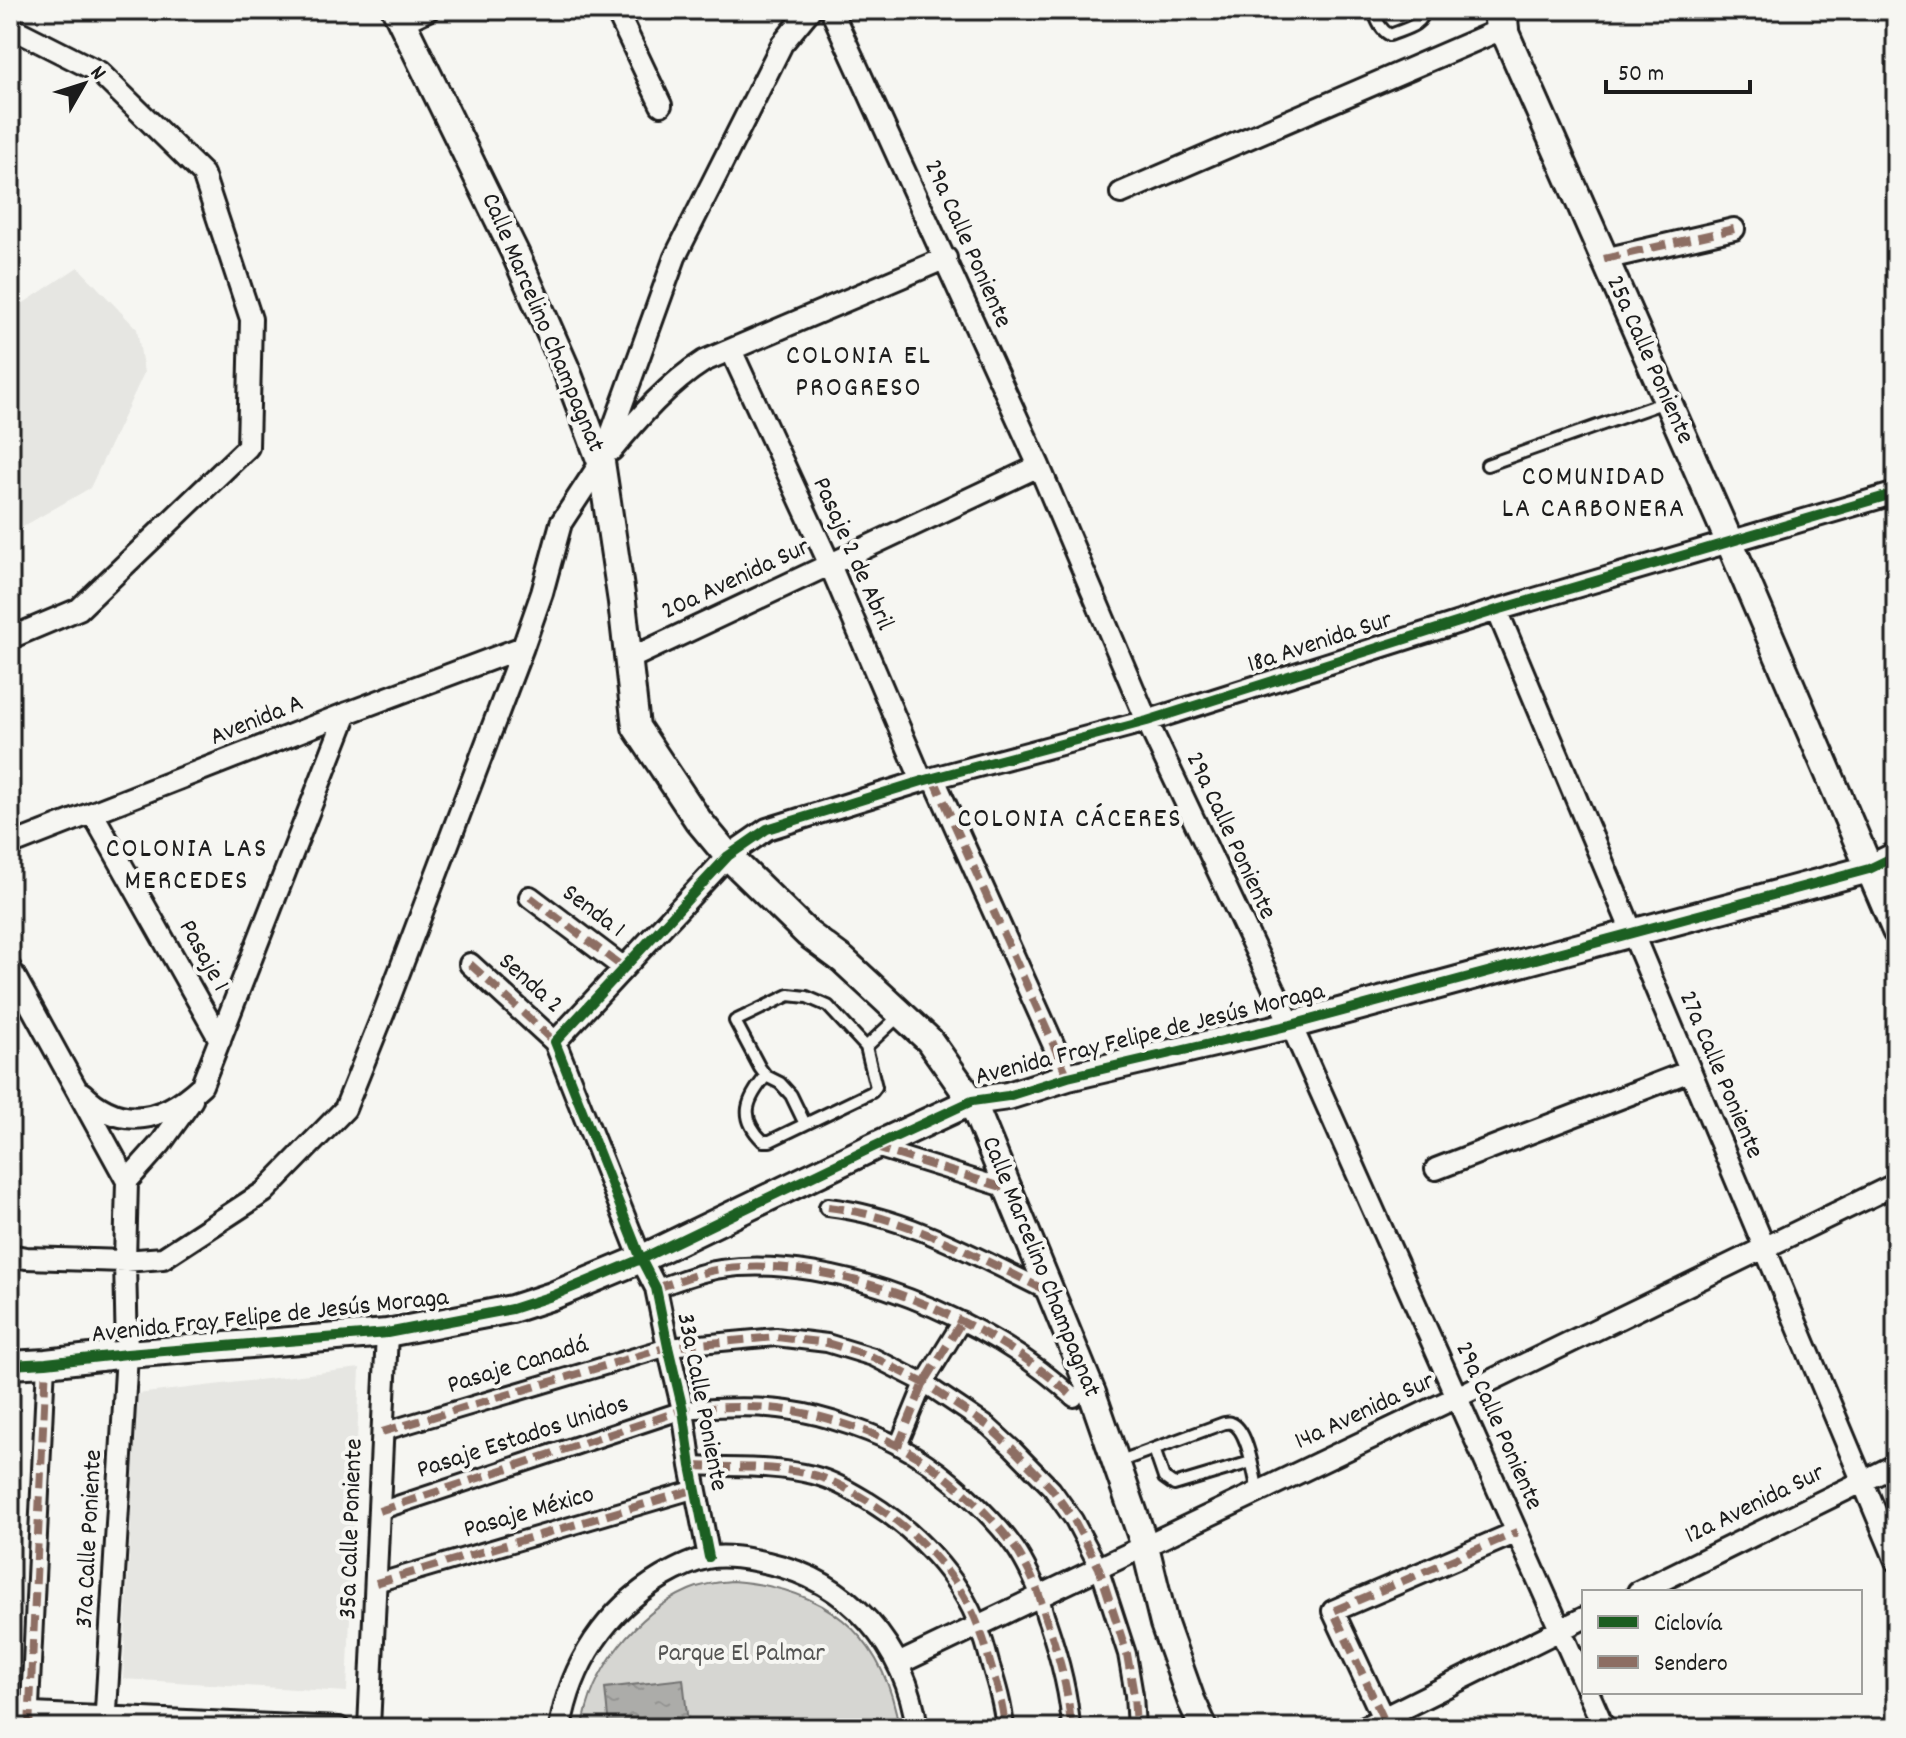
<svg xmlns="http://www.w3.org/2000/svg" width="1906" height="1738" viewBox="0 0 1906 1738" font-family="Dekko,sans-serif">
<defs>
<pattern id="water-ripples" width="26" height="14" patternUnits="userSpaceOnUse" patternTransform="scale(2)"><rect width="26" height="14" fill="#acaca9"/><path d="M2 4q2-2 4 0t4 0M15 11q2-2 4 0t4 0" fill="none" stroke="#939391"/></pattern>
</defs>
<rect width="100%" height="100%" fill="#f6f6f2"/>
<filter id="ink" filterUnits="userSpaceOnUse"><feTurbulence type="fractalNoise" baseFrequency=".0125" numOctaves="2"/><feDisplacementMap in="SourceGraphic" scale="16" xChannelSelector="R" yChannelSelector="G"/><feConvolveMatrix kernelMatrix="1 2 1 2 8 2 1 2 1" color-interpolation-filters="sRGB"/></filter>
<g filter="url(#ink)">
<path fill="#e6e6e2" d="M 78,267 L 137,329 L 144,373 L 90,488 L 10,534 L 10,312 Z
M 360,1368 L 347,1692 L 123,1679 L 137,1394 Z"/>
<path fill="#d6d6d2" stroke="#797977" stroke-width="2" d="M 732,1581 C 824,1588 884,1633 899,1728 L 583,1728 C 590,1671 636,1613 689,1590 C 703,1584 717,1582 732,1581 Z"/>
<path fill="url(#water-ripples)" stroke="#727271" stroke-width="2" d="M 683,1679 L 688,1723 L 609,1728 L 605,1688 Z"/>
<g fill="none" stroke-linecap="round" stroke-linejoin="round">
<defs>
<path id="service" d="M 1373,10 C 1377,20 1380,30 1390,35 C 1404,29 1423,26 1424,10
M 1487,465 L 1665,402
M 866,1047 L 899,1016
M 766,1076 C 747,1099 738,1117 763,1141 L 770,1141 L 872,1092 L 876,1087 L 866,1047 L 828,1006 L 807,997 L 789,995 L 735,1021 L 760,1068 L 766,1076 L 780,1083 L 791,1095 L 805,1124
M 1154,1449 L 1164,1478 L 1174,1485 L 1251,1462
M 1118,1462 L 1224,1423 C 1227,1423 1229,1422 1231,1423 C 1248,1428 1254,1476 1258,1492"/>
<path id="pedestrian" d="M 873,1147 L 1008,1189
M 828,1207 C 907,1216 981,1259 1051,1293
M 656,1288 C 677,1282 699,1272 721,1269 C 836,1253 992,1320 1074,1398
M 382,1432 L 668,1347 L 776,1337 L 827,1343 L 873,1357 L 924,1383 L 988,1426 L 1013,1449 L 1052,1489 L 1074,1520 L 1099,1568 L 1127,1654 L 1134,1695 L 1136,1728
M 898,1446 L 924,1383 L 962,1321
M 691,1466 C 732,1468 773,1465 813,1475 C 833,1480 851,1491 868,1501 C 914,1529 960,1576 979,1628 C 984,1639 987,1651 990,1663 C 997,1685 1003,1705 1005,1728
M 379,1511 L 683,1410 C 717,1407 753,1405 787,1410 C 824,1415 881,1434 913,1454 C 947,1474 993,1516 1016,1549 C 1024,1561 1036,1584 1040,1598 C 1043,1606 1044,1614 1047,1621 C 1059,1656 1069,1691 1071,1728
M 376,1583 L 696,1489
M 29,1728 L 46,1363"/>
<path id="minor" d="M 616,10 L 661,105
M 831,10 L 1039,466 L 1147,721 L 1291,1025 L 1584,1683
M 403,22 L 428,10
M 10,27 L 99,72 L 203,174 L 251,319 L 248,447 L 79,609 L 10,638
M 1121,193 L 1502,29
M 1604,259 L 1734,229
M 731,350 L 830,565 L 922,781
M 612,450 C 639,417 668,384 704,361 L 946,258
M 1497,610 L 1896,1561
M 629,659 L 1039,466
M 934,779 L 1068,1077
M 93,814 L 220,1040
M 10,845 L 347,713 L 523,647
M 530,897 L 624,968
M 470,964 L 555,1042
M 10,968 L 127,1181 L 125,1261 L 127,1354 L 105,1728
M 82,1093 C 122,1133 165,1120 202,1085 L 347,713
M 1436,1169 L 1690,1071
M 127,1181 L 161,1143 L 192,1100
M 10,1255 L 26,1258 L 125,1261 L 163,1258 L 264,1192 L 345,1109 L 384,1012 L 523,647 L 542,593 L 561,523 L 601,462 L 675,257 L 782,44 L 810,10
M 709,1557 L 691,1466 L 683,1410 L 668,1347 L 656,1288 L 641,1259 L 555,1042 L 728,856 L 767,829 L 922,781 L 1147,721 L 1497,610 L 1896,493
M 1638,1592 L 1896,1465
M 898,1664 L 1457,1397 L 1896,1184
M 1588,1692 L 1604,1728
M 10,1713 L 339,1728
M 1383,1718 L 1333,1611 L 1517,1532
M 369,1728 L 387,1333
M 560,1728 C 571,1664 606,1610 662,1577 C 676,1569 692,1561 707,1558 C 726,1554 749,1559 768,1563 C 849,1581 906,1646 917,1728
M 1363,1728 L 1584,1618"/>
<path id="tertiary" d="M 396,10 L 515,253 L 566,369 L 601,462 L 622,602 L 636,727 L 698,820 L 728,856 L 808,934 L 843,960 L 929,1040 L 972,1101 L 1092,1393 L 1145,1546 L 1164,1624 L 1191,1700 L 1204,1728
M 1495,10 L 1730,543 L 1896,931
M 10,1365 L 46,1363 L 127,1354 L 387,1333 L 512,1309 L 552,1296 L 641,1259 L 873,1147 L 972,1101 L 1008,1096 L 1068,1077 L 1291,1025 L 1869,869 L 1896,856"/>
<path id="primary" d="M 1500,10 L 1502,29"/>
</defs>
<use href="#service" stroke="#1c1c1c" stroke-width="16"/>
<use href="#pedestrian" stroke="#1c1c1c" stroke-width="22"/>
<use href="#minor" stroke="#1c1c1c" stroke-width="26"/>
<use href="#tertiary" stroke="#1c1c1c" stroke-width="32"/>
<use href="#primary" stroke="#1c1c1c" stroke-width="38"/>
<use href="#service" stroke="#f6f6f2" stroke-width="10"/>
<use href="#pedestrian" stroke="#f6f6f2" stroke-width="16"/>
<use href="#minor" stroke="#f6f6f2" stroke-width="20"/>
<use href="#tertiary" stroke="#f6f6f2" stroke-width="26"/>
<use href="#primary" stroke="#f6f6f2" stroke-width="32"/>
<path stroke="#8d6e63" stroke-width="8" stroke-dasharray="16 8" stroke-linecap="butt" d="M 1604,259 L 1734,229
M 934,779 L 1068,1077
M 530,897 L 624,968
M 470,964 L 555,1042
M 873,1147 L 1008,1189
M 828,1207 C 907,1216 981,1259 1051,1293
M 656,1288 C 677,1282 699,1272 721,1269 C 836,1253 992,1320 1074,1398
M 382,1432 L 668,1347 L 776,1337 L 827,1343 L 873,1357 L 924,1383 L 988,1426 L 1013,1449 L 1052,1489 L 1074,1520 L 1099,1568 L 1127,1654 L 1134,1695 L 1136,1728
M 898,1446 L 924,1383 L 962,1321
M 691,1466 C 732,1468 773,1465 813,1475 C 833,1480 851,1491 868,1501 C 914,1529 960,1576 979,1628 C 984,1639 987,1651 990,1663 C 997,1685 1003,1705 1005,1728
M 379,1511 L 683,1410 C 717,1407 753,1405 787,1410 C 824,1415 881,1434 913,1454 C 947,1474 993,1516 1016,1549 C 1024,1561 1036,1584 1040,1598 C 1043,1606 1044,1614 1047,1621 C 1059,1656 1069,1691 1071,1728
M 376,1583 L 696,1489
M 1383,1718 L 1333,1611 L 1517,1532
M 29,1728 L 46,1363"/>
<defs>
<path id="cycleway" d="M 10,1365 L 46,1363 L 127,1354 L 387,1333 L 512,1309 L 552,1296 L 641,1259 L 873,1147 L 972,1101 L 1008,1096 L 1068,1077 L 1291,1025 L 1869,869 L 1896,856
M 709,1557 L 691,1466 L 683,1410 L 668,1347 L 656,1288 L 641,1259 L 555,1042 L 728,856 L 767,829 L 922,781 L 1147,721 L 1497,610 L 1896,493"/>
</defs>
<use href="#cycleway" stroke="#f6f6f2" stroke-width="15"/>
<use href="#cycleway" stroke="#1b5e20" stroke-width="10"/>
</g>
</g>
<g text-anchor="middle" dominant-baseline="central" stroke-width="8" stroke-linejoin="round" paint-order="stroke">
<g font-size="26" fill="#1c1c1c" stroke="#f6f6f2">
<text transform="translate(967 244) rotate(66)">29a Calle Poniente</text>
<text transform="translate(542 323) rotate(67)">Calle Marcelino Champagnat</text>
<text transform="translate(1649 360) rotate(66)">25a Calle Poniente</text>
<text transform="translate(852 554) rotate(66)">Pasaje 2 de Abril</text>
<text transform="translate(736 580) rotate(-25)">20a Avenida Sur</text>
<text transform="translate(1320 643) rotate(-18)">18a Avenida Sur</text>
<text transform="translate(257 721) rotate(-22)">Avenida A</text>
<text transform="translate(1230 836) rotate(65)">29a Calle Poniente</text>
<text transform="translate(593 912) rotate(37)">Senda 1</text>
<text transform="translate(203 956) rotate(61)">Pasaje 1</text>
<text transform="translate(530 984) rotate(42)">Senda 2</text>
<text transform="translate(1150 1035) rotate(-14)">Avenida Fray Felipe de Jesús Moraga</text>
<text transform="translate(1720 1075) rotate(67)">27a Calle Poniente</text>
<text transform="translate(1040 1267) rotate(68)">Calle Marcelino Champagnat</text>
<text transform="translate(270 1317) rotate(-6)">Avenida Fray Felipe de Jesús Moraga</text>
<text transform="translate(518 1366) rotate(-17)">Pasaje Canadá</text>
<text transform="translate(701 1402) rotate(79)">33a Calle Poniente</text>
<text transform="translate(1365 1412) rotate(-25)">14a Avenida Sur</text>
<text transform="translate(1498 1426) rotate(66)">29a Calle Poniente</text>
<text transform="translate(523 1438) rotate(-18)">Pasaje Estados Unidos</text>
<text transform="translate(1755 1505) rotate(-26)">12a Avenida Sur</text>
<text transform="translate(529 1513) rotate(-16)">Pasaje México</text>
<text transform="translate(352 1529) rotate(-88)">35a Calle Poniente</text>
<text transform="translate(90 1539) rotate(-87)">37a Calle Poniente</text>
</g>
<g font-size="26" fill="#545453" stroke="#f6f6f2">
<text x="741" y="1654">Parque El Palmar</text>
</g>
<g font-size="28" letter-spacing="2" fill="#1c1c1c" stroke="#f6f6f2">
<text x="859" y="358">COLONIA EL<tspan x="859" dy="32">PROGRESO</tspan></text>
<text x="1594" y="479">COMUNIDAD<tspan x="1594" dy="32">LA CARBONERA</tspan></text>
<text x="1070" y="821">COLONIA CÁCERES</text>
<text x="187" y="851">COLONIA LAS<tspan x="187" dy="32">MERCEDES</tspan></text>
</g>
</g>
<rect width="1906" height="1738" fill="none" stroke="#f6f6f2" stroke-width="40"/>
<rect x="20" y="20" width="1866" height="1698" fill="none" stroke="#1c1c1c" stroke-width="3" filter="url(#ink)"/>
<rect x="1582" y="1590" width="280" height="104" fill="#f6f6f2" stroke="#9f9f9c" stroke-width="2"/>
<rect x="1598" y="1616" width="40" height="12" fill="#1b5e20" stroke="#9f9f9c" stroke-width="2"/>
<text x="1654" y="1630" font-size="24" fill="#1c1c1c">Ciclovía</text>
<rect x="1598" y="1656" width="40" height="12" fill="#8d6e63" stroke="#9f9f9c" stroke-width="2"/>
<text x="1654" y="1670" font-size="24" fill="#1c1c1c">Sendero</text>
<g transform="translate(84 84) rotate(51)" stroke="#f6f6f2" stroke-width="6" paint-order="stroke">
<path d="M0-6L14 30L0 20L-14 30Z" fill="#1c1c1c"/>
<text y="-12" font-size="22" font-weight="bold" text-anchor="middle" fill="#1c1c1c">N</text>
</g>
<path d="M1606 80v12h144v-12" fill="none" stroke="#1c1c1c" stroke-width="4"/>
<text x="1618" y="80" font-size="24" fill="#1c1c1c" stroke="#f6f6f2" stroke-width="6" paint-order="stroke">50 m</text>
</svg>
